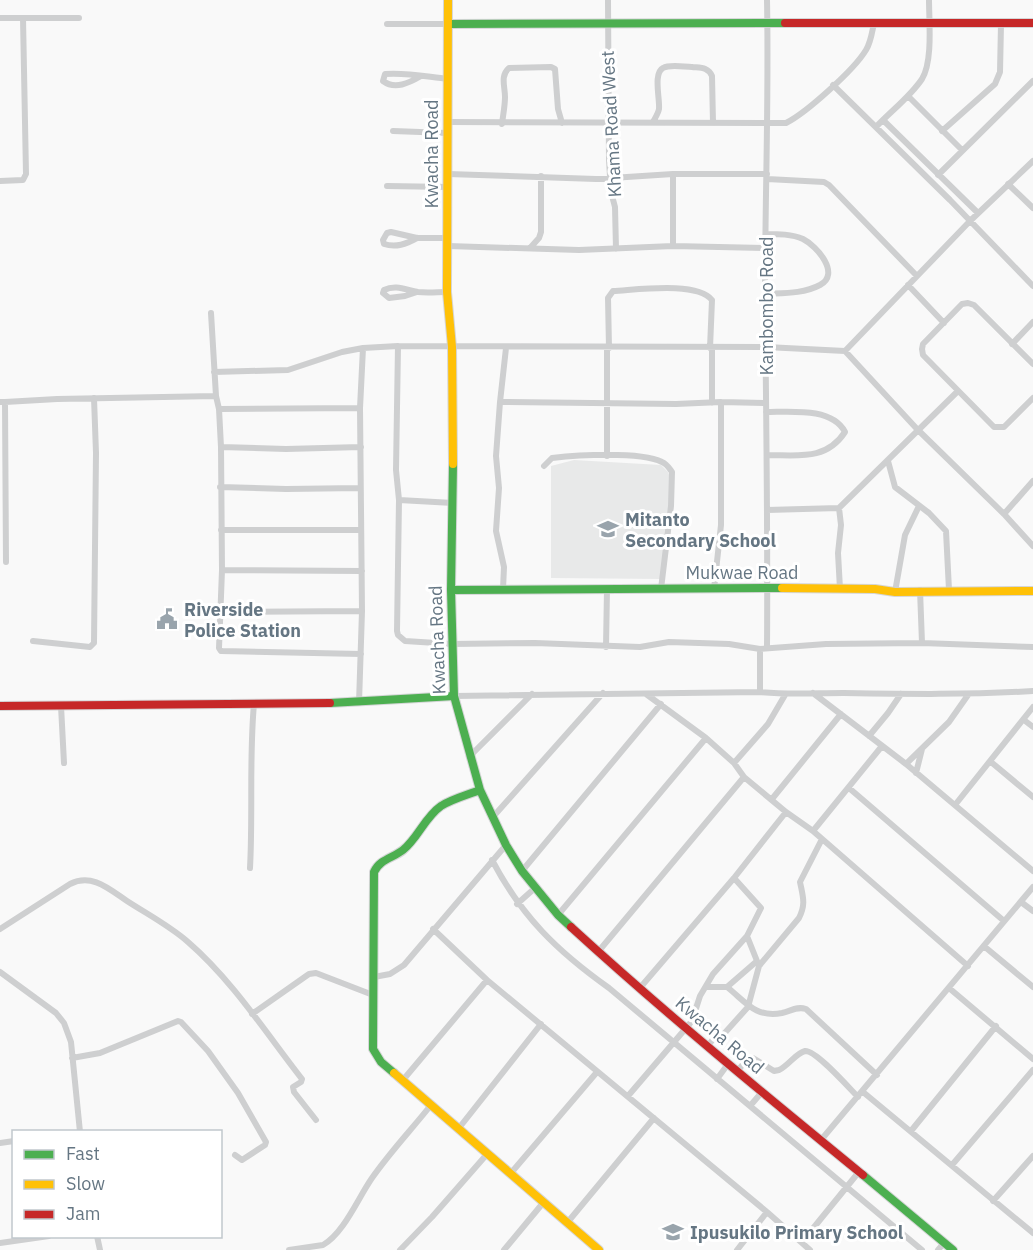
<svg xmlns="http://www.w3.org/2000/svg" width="1033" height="1250" viewBox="0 0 1033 1250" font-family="'IBM Plex Sans',sans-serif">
<rect width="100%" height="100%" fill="#f9f9f9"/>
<path fill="#e8e9e9" d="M 574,460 L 661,465 L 668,472 L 671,480 L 661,579 L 551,578 L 551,466 Z"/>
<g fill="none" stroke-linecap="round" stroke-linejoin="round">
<defs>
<path id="fast" d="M 448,24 L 785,23
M 453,464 L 451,590 L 454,696 L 480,790 L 506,845 L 522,871 L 558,915 L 571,927
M 451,590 L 782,588
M 330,703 L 454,696
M 394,1073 L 381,1062 L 373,1049 L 374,872 C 380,859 393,858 403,850 C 418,838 425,817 441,806 C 452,799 467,795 480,790
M 863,1175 L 953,1250"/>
<path id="slow" d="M 448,0 L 447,292 L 452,347 L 453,464
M 782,588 L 875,589 L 895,592 L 1033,591
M 394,1073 L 599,1250"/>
<path id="jam" d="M 785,23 L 1033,23
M 0,706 L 330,703
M 571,927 C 665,1013 764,1094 863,1175"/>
</defs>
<use href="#fast" stroke="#d5d6d7" stroke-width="10"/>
<use href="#slow" stroke="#d5d6d7" stroke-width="10"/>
<use href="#jam" stroke="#d5d6d7" stroke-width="10"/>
<path stroke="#cecfd0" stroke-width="6" d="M 608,0 L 609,160 L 611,192 L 615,207 L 616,249
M 767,0 C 769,98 765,196 765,295 C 766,412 768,530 767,648
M 0,18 L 79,18
M 387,24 L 448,24
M 421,76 C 409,83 395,90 383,81 L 385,74 C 406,72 428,77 448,79
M 833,85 L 950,200 L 1033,286
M 908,96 L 962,150
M 883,120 L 978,213
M 447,122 L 786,123 C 806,113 854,70 866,50 C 871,42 872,32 874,23
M 653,122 C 655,118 658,114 659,109 C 660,99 653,73 663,68 C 670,64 684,67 692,67 C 701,68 708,67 712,76 L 713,123
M 502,124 C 503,115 505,106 505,97 C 505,86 500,76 509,68 L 551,67 L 555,69 L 558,109 L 562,123
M 876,127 C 891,111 910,97 922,79 C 933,61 929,21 929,0
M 393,131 L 447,133
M 942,131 L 995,84 L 1000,72 L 1001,24
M 448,174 L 596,179 L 673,174 L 767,174
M 938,175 L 1033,81
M 767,179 L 824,182 L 829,185 L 917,276
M 0,181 L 23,180 L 26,174 L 23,18
M 1008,184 L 1033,208
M 387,186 L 448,187
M 417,238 C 406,244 396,248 384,244 L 383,240 L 387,233 L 391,232 L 417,238 L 448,238
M 448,246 L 579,250 L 673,246 L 766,248
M 673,246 L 673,174
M 530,248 L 539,238 L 541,232 L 541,176
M 908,285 L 944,323
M 417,292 L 405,296 L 389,298 L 383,293 L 384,290 C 396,284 406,290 418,292 C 427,293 438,292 447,292
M 765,294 C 783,293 803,294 820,285 C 841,274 817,246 803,239 C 792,234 778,234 766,234
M 211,313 L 216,396 L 219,409 L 221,447
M 1012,344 L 1033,322
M 398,346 L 396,470 L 399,500 L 397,631 L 398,635 L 405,641 L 452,644
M 506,348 L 500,402 L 676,404 L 721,402
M 607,348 L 607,456
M 609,348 L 608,298 L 613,291 C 636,290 697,281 712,300 L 710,348
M 845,351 L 970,221 L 1033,161
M 1033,364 L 974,305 L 968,303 L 962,304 L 923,344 L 922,349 L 923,355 L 994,427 L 1004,427 L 1033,398
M 214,372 L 288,370 L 342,352 L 363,348 L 398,346 L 766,347 L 845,351 L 917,429 L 1004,514 L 1033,546
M 0,402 L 5,402 L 6,562
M 5,402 L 57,399 L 216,396
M 500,402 L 496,456 L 499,488 L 496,531 L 504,567 L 503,589
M 712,403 L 712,348
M 219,409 L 360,408
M 766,412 C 790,412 832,407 845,432 C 826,461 798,455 767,455
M 361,447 L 286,449 L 221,447 L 222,570 L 219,648 L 221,651 L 361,654
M 888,461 L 895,487 L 929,513 L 946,531 L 949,590
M 544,466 L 552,458 C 577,455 640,451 662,462 C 667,464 669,468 672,472 L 671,506 L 661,589
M 220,487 L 286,489 L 360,488
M 399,500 L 453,503
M 839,508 L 841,525 L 838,553 L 840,589
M 767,510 L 839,508 L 958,391
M 1004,514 L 1033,481
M 221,530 L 361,530
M 222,570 L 362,571
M 714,589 L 721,525 L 721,402 L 765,403
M 920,590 L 922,643
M 895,592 L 905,535 L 919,506
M 220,612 L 362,611
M 33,641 L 90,647 L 94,643 L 96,453 L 94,398
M 452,644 L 535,643 L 640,647 L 669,642 L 729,644 L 760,649 L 826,644 L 922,643 L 1033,647
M 606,647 L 607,589
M 760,649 L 760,692
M 813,693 L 906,764 L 1033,871
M 646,694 L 706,738 L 734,763 L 744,777 L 786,812 L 813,831 L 968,966
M 454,696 L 760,692 C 788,695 815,693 843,693 C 907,694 970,695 1033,691
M 359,703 L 362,611 L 360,408 L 363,348
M 61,706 L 64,763
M 1024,720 L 1033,727
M 869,736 L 888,713 L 901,694
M 469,757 L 532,694
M 991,762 L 1033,797
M 734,763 L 768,724 L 785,695
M 906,764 L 949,722 L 968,695
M 916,773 L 922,749
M 849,788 L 1004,921
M 772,799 L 841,714
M 955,805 L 1033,707
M 492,818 L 603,693
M 813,831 L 882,746
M 492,860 C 522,917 557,951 609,988 L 922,1250
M 250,868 C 253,813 249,758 254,704
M 522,871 L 661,704
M 1021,902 L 1033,911
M 517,904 L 535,888
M 558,915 L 706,738
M 0,929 L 70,884 C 92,873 109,889 127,901 C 147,914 170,926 188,942 C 232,980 266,1033 302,1079 L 301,1082 L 293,1087 L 294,1092 L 316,1120
M 433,929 L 487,980 L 767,1212 L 810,1250
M 985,947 L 1033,987
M 598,952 L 744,777
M 0,972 L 56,1013 L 64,1023 L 71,1042 L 80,1132
M 374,977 L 390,974 L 404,965 L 506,845
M 706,987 L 727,987 C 746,1002 755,1018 782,1013 C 791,1011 797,1006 806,1009 L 877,1075
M 727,987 L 757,961 L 747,936 L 761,908 L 734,878
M 949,988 L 1033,1059
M 639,989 L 734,878 L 786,812
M 252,1014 L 309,974 L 316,973 L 373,995
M 707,1047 L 714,1038 L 722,1036 L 748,1007 L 759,966 L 799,918 C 806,904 803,897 800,882 L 822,839
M 72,1058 L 100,1053 L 178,1021 L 181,1022 L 208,1051 L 238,1093 L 266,1142 L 265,1145 L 242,1160 L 235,1155
M 737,1071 L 748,1059 L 753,1058 L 774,1071 L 779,1070 C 788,1066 796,1053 805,1051 C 816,1050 849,1088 858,1097
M 717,1079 L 728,1064
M 403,1080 L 487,980
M 863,1092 L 1033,1233
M 628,1096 L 692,1021 L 700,996 L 713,974 L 747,936
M 750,1106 L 762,1092
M 459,1128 L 541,1024
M 911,1131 L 996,1026
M 821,1140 L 1033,887
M 0,1143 L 14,1141
M 952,1165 L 1033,1070
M 511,1173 L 597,1072
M 993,1201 L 1033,1156
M 567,1223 L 654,1118
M 97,1236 L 100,1250
M 802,1242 L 858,1173
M 0,1243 L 49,1236
M 289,1250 L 323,1245 C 344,1233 358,1198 372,1178 C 390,1152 412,1129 431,1105
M 400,1250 L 432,1217 L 488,1153
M 504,1250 L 543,1203
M 737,1250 L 767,1212
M 938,1250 L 944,1243"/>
<use href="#fast" stroke="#4caf50" stroke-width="8"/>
<use href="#slow" stroke="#ffc107" stroke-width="8"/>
<use href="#jam" stroke="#c62828" stroke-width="8"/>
</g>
<defs>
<symbol id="school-bare" viewBox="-9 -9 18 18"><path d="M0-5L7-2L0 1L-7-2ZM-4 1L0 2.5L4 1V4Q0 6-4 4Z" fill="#99a4ac" stroke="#fff" stroke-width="2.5" paint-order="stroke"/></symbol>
<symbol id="civic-bare" viewBox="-9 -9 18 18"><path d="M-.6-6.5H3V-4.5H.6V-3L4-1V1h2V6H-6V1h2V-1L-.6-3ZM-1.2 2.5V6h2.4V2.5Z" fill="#99a4ac" stroke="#fff" stroke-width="2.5" paint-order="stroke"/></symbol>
</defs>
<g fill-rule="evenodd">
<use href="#school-bare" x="593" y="514" width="30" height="30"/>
<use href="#civic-bare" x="152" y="604" width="30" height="30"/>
<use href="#school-bare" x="658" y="1217" width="30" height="30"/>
</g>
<g text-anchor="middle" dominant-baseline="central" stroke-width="6" stroke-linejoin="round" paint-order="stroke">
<g font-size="18" fill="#657683" stroke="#fff">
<text transform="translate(611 124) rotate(-93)">Khama Road West</text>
<text transform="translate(431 154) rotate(-90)">Kwacha Road</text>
<text transform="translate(766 306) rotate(-90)">Kambombo Road</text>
<text x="742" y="572">Mukwae Road</text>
<text transform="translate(437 640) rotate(-92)">Kwacha Road</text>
<text transform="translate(720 1035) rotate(40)">Kwacha Road</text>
</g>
<g font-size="18" font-weight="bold" fill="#657683" stroke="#fff" text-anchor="start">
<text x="625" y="519">Mitanto<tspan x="625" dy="21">Secondary School</tspan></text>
<text x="184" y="609">Riverside<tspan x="184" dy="21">Police Station</tspan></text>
<text x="690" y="1232">Ipusukilo Primary School</text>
</g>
</g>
<rect x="12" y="1130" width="210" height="108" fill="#ffffff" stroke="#c1c8cd" stroke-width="1.5"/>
<rect x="24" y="1150" width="30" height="9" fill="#4caf50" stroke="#c1c8cd" stroke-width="1.5"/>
<text x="66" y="1160" font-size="18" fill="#657683">Fast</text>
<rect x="24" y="1180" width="30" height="9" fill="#ffc107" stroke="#c1c8cd" stroke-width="1.5"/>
<text x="66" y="1190" font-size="18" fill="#657683">Slow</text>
<rect x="24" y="1210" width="30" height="9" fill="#c62828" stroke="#c1c8cd" stroke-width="1.5"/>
<text x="66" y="1220" font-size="18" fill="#657683">Jam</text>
</svg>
